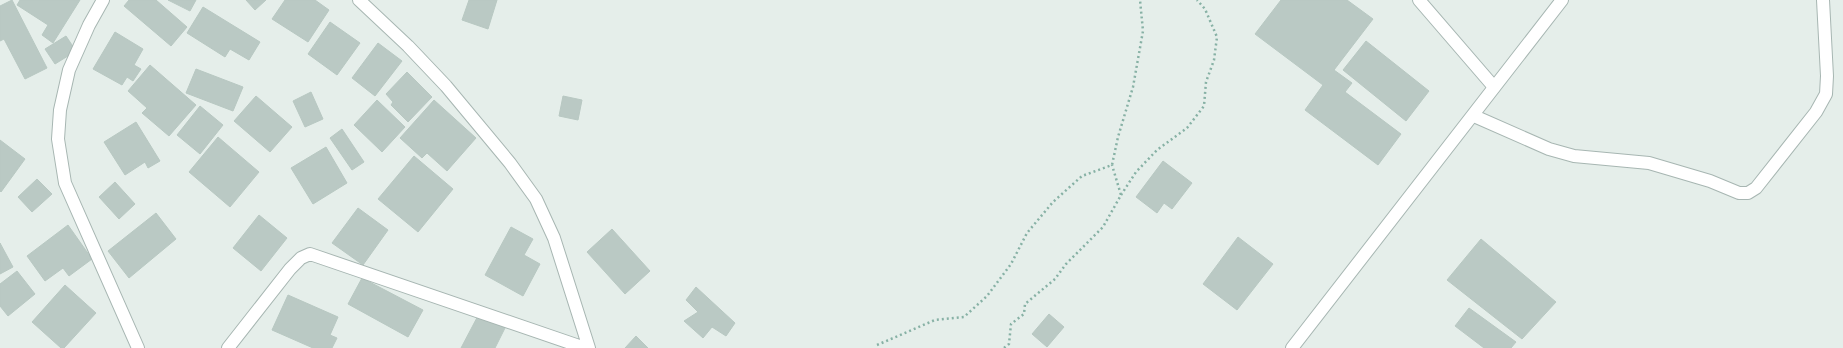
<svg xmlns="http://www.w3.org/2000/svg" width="1843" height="348" viewBox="0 0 1843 348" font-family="Roboto,sans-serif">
<rect width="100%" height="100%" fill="#e5eeea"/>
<path fill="#bac9c4" stroke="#b8c8c2" d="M 12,0 L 47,68 L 25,79 L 4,39 L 0,41 L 0,6 Z
M 20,0 L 80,0 L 53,43 L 42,35 L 48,25 L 17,5 Z
M 129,0 L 156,0 L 187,27 L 171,46 L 124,6 Z
M 168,0 L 196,0 L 190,11 Z
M 246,0 L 266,0 L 255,10 Z
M 285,0 L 315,0 L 329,10 L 308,42 L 272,19 Z
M 469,0 L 497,0 L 488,29 L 462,20 Z
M 1281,0 L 1347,0 L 1373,19 L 1334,70 L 1352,83 L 1345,92 L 1401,134 L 1378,165 L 1305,110 L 1323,85 L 1255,34 Z
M 203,7 L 260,42 L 249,60 L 230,49 L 225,57 L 187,33 Z
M 330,22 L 360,43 L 337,75 L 308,54 Z
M 115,32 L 143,49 L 134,65 L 141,69 L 133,81 L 127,77 L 122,85 L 93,69 Z
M 66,36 L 76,51 L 55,64 L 45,49 Z
M 1366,41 L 1429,91 L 1406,121 L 1343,70 Z
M 378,43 L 402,61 L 375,96 L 352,78 Z
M 150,65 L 196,105 L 169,136 L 142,113 L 147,108 L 128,91 Z
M 196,69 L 243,87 L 233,111 L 186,93 Z
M 407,72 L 432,97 L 408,122 L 391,105 L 393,102 L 386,94 Z
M 311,92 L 323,119 L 305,127 L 293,101 Z
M 256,96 L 292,127 L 270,152 L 234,121 Z
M 563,96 L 582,100 L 578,120 L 559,116 Z
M 377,100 L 405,127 L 382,152 L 354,125 Z
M 434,100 L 476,138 L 447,171 L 427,153 L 422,158 L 400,138 Z
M 200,106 L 223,125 L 200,154 L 177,135 Z
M 136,122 L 160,161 L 148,168 L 145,162 L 125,175 L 104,142 Z
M 342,129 L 364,162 L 352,170 L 330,138 Z
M 218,137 L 259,172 L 230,207 L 189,172 Z
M 0,140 L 25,159 L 1,192 L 0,191 Z
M 326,147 L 347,183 L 313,204 L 291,168 Z
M 414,156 L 453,189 L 418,232 L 378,199 Z
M 1163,161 L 1192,183 L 1172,209 L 1164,203 L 1157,213 L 1136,197 Z
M 37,179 L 52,194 L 32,212 L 18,197 Z
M 115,182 L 135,204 L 119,219 L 99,197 Z
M 358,208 L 388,230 L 363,265 L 332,243 Z
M 156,213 L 176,239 L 129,278 L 108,251 Z
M 259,215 L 287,238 L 261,271 L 233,248 Z
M 68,225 L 92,259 L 69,276 L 63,268 L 45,281 L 27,256 Z
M 511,227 L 533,239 L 524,255 L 540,264 L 523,296 L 485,275 Z
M 612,229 L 650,271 L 625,294 L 587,252 Z
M 1238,237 L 1273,264 L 1237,310 L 1203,284 Z
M 1481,239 L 1556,302 L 1522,339 L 1447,280 Z
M 0,243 L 13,267 L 0,274 Z
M 17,271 L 35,294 L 8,316 L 0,306 L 0,284 Z
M 362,278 L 423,310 L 408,337 L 348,304 Z
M 65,285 L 96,313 L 64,348 L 61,348 L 32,322 Z
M 696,287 L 735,323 L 726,336 L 712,327 L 703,338 L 684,321 L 698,312 L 686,300 Z
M 288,295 L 338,317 L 330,335 L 337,338 L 332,348 L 313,348 L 272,330 Z
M 1469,308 L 1516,342 L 1511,348 L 1484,348 L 1455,326 Z
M 481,310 L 507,324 L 495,348 L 461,348 Z
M 1049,314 L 1064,327 L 1047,347 L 1032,334 Z
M 636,336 L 648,348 L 625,348 Z"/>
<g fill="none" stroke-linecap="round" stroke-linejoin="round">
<defs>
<path id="minor" d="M 103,0 L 89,25 L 69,70 L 60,110 L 58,139 L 65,183 L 138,348
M 359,0 L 408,46 L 446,86 L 510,163 L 536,199 L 554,238 L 589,348
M 1419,0 L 1494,87
M 1474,116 L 1549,149 L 1574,156 L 1649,163 L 1710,181 L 1739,193 L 1748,193 L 1756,188 L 1816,112 L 1826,94 L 1827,76 L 1823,0
M 228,348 L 290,269 L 301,258 L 310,254 L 585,348"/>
<path id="tertiary" d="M 1292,348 L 1562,0"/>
</defs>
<use href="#minor" stroke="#a7b6b2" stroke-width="14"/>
<use href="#tertiary" stroke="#a7b6b2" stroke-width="14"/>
<path stroke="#87b1a5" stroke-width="2.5" stroke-dasharray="2 3" stroke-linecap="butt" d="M 1121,195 L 1136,172 L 1157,150 L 1187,128 L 1204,106 L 1206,82 L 1214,60 L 1217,37 L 1205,9 L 1197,0
M 877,345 L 935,320 L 964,317 L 987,296 L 1011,264 L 1027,233 L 1053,202 L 1082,176 L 1112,165 L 1118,137 L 1133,87 L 1143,31 L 1140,0
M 1004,348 L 1009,344 L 1011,324 L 1024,314 L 1025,304 L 1055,279 L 1066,264 L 1103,227 L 1121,195 L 1112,165"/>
<use href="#minor" stroke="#fff" stroke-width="12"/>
<use href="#tertiary" stroke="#fff" stroke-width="12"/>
</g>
</svg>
